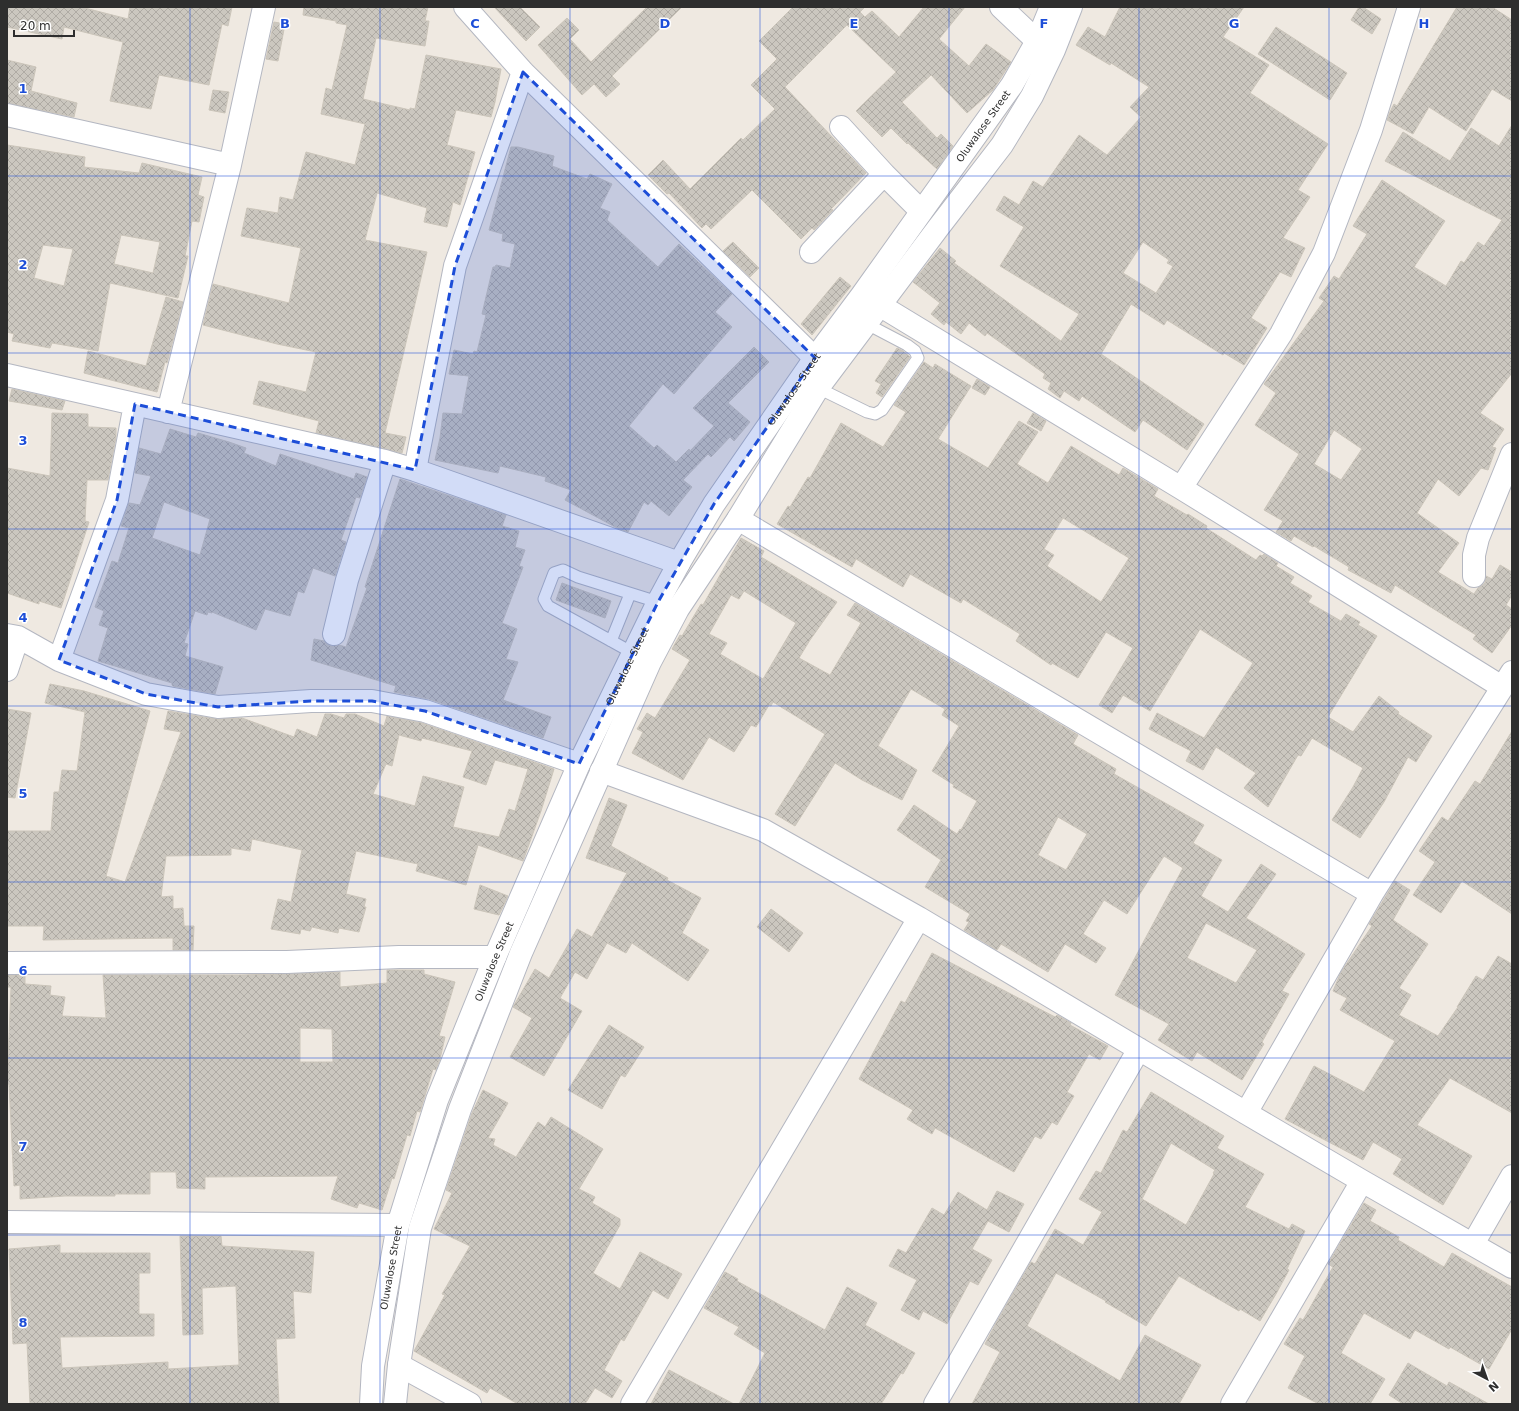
<svg xmlns="http://www.w3.org/2000/svg" width="1519" height="1411" viewBox="0 0 1519 1411" font-family="'DejaVu Sans',sans-serif">
<defs>
<pattern id="building-cross-hatch" width="8" height="8" patternUnits="userSpaceOnUse"><rect width="8" height="8" fill="#cbc7bf"/><path d="M0 0l8 8M0 8l8-8" fill="none" stroke="#afaba4"/></pattern>
</defs>
<rect width="100%" height="100%" fill="#efe9e1"/>
<path fill="url(#building-cross-hatch)" stroke="#cbc5ba" fill-rule="evenodd" d="M 7,7 L 81,7 L 128,19 L 130,7 L 232,7 L 228,26 L 222,24 L 209,85 L 159,75 L 151,109 L 110,101 L 123,42 L 64,27 L 62,39 L 7,27 Z
M 304,7 L 428,7 L 425,21 L 429,21 L 425,46 L 376,38 L 363,99 L 410,110 L 410,108 L 415,109 L 426,55 L 501,69 L 495,102 L 491,117 L 456,110 L 447,145 L 475,152 L 460,205 L 453,202 L 447,227 L 424,222 L 427,208 L 377,193 L 365,240 L 427,252 L 385,433 L 406,437 L 402,453 L 316,433 L 319,421 L 253,404 L 259,381 L 306,392 L 316,352 L 277,344 L 203,325 L 213,284 L 289,303 L 301,248 L 241,236 L 247,208 L 278,213 L 280,197 L 293,200 L 306,152 L 355,165 L 365,124 L 321,114 L 326,88 L 332,90 L 347,25 L 336,23 L 336,21 L 303,15 Z
M 494,7 L 520,7 L 540,27 L 526,41 Z
M 647,7 L 682,7 L 612,76 L 620,84 L 606,97 L 594,84 L 582,95 L 538,45 L 567,18 L 579,30 L 570,39 L 591,62 Z
M 793,7 L 865,7 L 860,12 L 865,17 L 872,11 L 899,37 L 924,7 L 965,7 L 939,39 L 969,66 L 986,44 L 1011,62 L 993,90 L 967,113 L 931,75 L 902,102 L 937,138 L 941,134 L 953,146 L 937,169 L 908,143 L 907,144 L 891,128 L 882,137 L 856,111 L 896,72 L 847,25 L 785,87 L 866,173 L 831,209 L 833,210 L 814,230 L 812,228 L 801,239 L 752,190 L 711,229 L 706,224 L 702,228 L 669,193 L 667,194 L 648,175 L 663,160 L 690,189 L 741,138 L 743,140 L 775,109 L 751,85 L 777,59 L 759,41 Z
M 1120,7 L 1244,7 L 1223,37 L 1269,65 L 1250,93 L 1328,144 L 1298,190 L 1310,197 L 1283,238 L 1305,248 L 1291,277 L 1280,272 L 1251,318 L 1267,328 L 1244,365 L 1224,353 L 1223,355 L 1167,320 L 1164,325 L 1131,304 L 1101,354 L 1204,424 L 1187,450 L 1143,420 L 1135,432 L 1082,396 L 1079,401 L 1064,391 L 1060,398 L 1048,389 L 1051,383 L 1043,378 L 1045,374 L 987,333 L 985,336 L 969,323 L 961,334 L 946,322 L 944,325 L 931,314 L 940,303 L 913,282 L 940,248 L 956,261 L 954,263 L 1061,341 L 1079,314 L 1000,266 L 1024,227 L 996,210 L 1004,196 L 1019,205 L 1033,181 L 1043,187 L 1079,135 L 1107,155 L 1141,117 L 1130,107 L 1149,87 L 1111,63 L 1110,65 L 1076,45 L 1088,27 L 1105,37 ZM 1143,242 L 1169,260 L 1167,263 L 1173,266 L 1156,293 L 1123,273 Z
M 1359,7 L 1363,7 L 1381,19 L 1372,34 L 1351,20 Z
M 1457,7 L 1492,7 L 1512,20 L 1512,101 L 1492,89 L 1466,131 L 1429,107 L 1413,134 L 1387,120 L 1390,112 L 1394,104 L 1397,106 Z
M 274,22 L 285,24 L 278,61 L 266,59 Z
M 1276,27 L 1347,73 L 1330,100 L 1258,54 Z
M 7,60 L 36,67 L 31,91 L 77,103 L 74,117 L 7,103 Z
M 213,90 L 229,92 L 225,113 L 209,110 Z
M 1512,125 L 1512,373 L 1480,413 L 1504,429 L 1492,447 L 1496,448 L 1488,470 L 1481,468 L 1459,496 L 1438,479 L 1417,513 L 1459,543 L 1438,572 L 1474,594 L 1478,588 L 1485,583 L 1486,576 L 1492,579 L 1500,565 L 1512,572 L 1512,595 L 1506,605 L 1512,609 L 1512,625 L 1492,653 L 1473,639 L 1476,635 L 1395,585 L 1391,593 L 1348,570 L 1349,567 L 1314,546 L 1313,547 L 1294,536 L 1291,541 L 1276,532 L 1283,521 L 1264,510 L 1299,454 L 1255,425 L 1276,393 L 1264,384 L 1324,301 L 1319,298 L 1334,276 L 1339,279 L 1367,234 L 1353,226 L 1382,180 L 1445,221 L 1414,267 L 1446,286 L 1461,261 L 1464,263 L 1478,242 L 1484,246 L 1502,220 L 1385,161 L 1403,132 L 1450,161 L 1471,128 L 1499,146 ZM 1334,430 L 1362,449 L 1341,480 L 1314,464 Z
M 7,145 L 85,157 L 84,167 L 139,173 L 142,163 L 202,177 L 198,195 L 204,197 L 199,222 L 192,221 L 185,256 L 188,256 L 178,298 L 110,283 L 98,351 L 52,343 L 50,348 L 12,341 L 14,334 L 7,332 ZM 121,235 L 160,242 L 153,273 L 114,264 ZM 43,245 L 73,249 L 64,286 L 34,278 Z
M 511,147 L 518,147 L 554,156 L 552,166 L 587,179 L 590,174 L 612,184 L 600,208 L 610,212 L 607,220 L 658,267 L 679,244 L 732,294 L 715,312 L 732,327 L 674,394 L 663,384 L 629,426 L 654,448 L 657,445 L 676,462 L 689,449 L 690,451 L 714,426 L 693,408 L 754,347 L 769,362 L 728,403 L 750,422 L 734,441 L 730,437 L 711,457 L 708,454 L 683,480 L 692,487 L 669,516 L 651,501 L 648,505 L 644,502 L 628,532 L 617,528 L 565,500 L 571,490 L 545,481 L 546,477 L 500,466 L 498,473 L 435,460 L 440,438 L 443,413 L 462,414 L 469,376 L 449,374 L 454,350 L 473,354 L 474,351 L 477,352 L 486,315 L 482,314 L 493,267 L 495,267 L 496,265 L 510,268 L 515,244 L 502,241 L 503,234 L 489,230 Z
M 733,242 L 759,268 L 750,277 L 723,251 Z
M 840,277 L 851,286 L 812,335 L 801,324 Z
M 166,297 L 183,302 L 167,363 L 165,362 L 157,392 L 84,373 L 88,351 L 146,366 Z
M 897,348 L 903,351 L 910,357 L 882,397 L 876,393 L 881,384 L 875,381 Z
M 924,362 L 933,368 L 935,364 L 971,386 L 938,439 L 988,468 L 1019,421 L 1038,432 L 1017,464 L 1048,483 L 1071,446 L 1119,475 L 1123,468 L 1158,489 L 1154,496 L 1187,515 L 1188,514 L 1207,526 L 1206,528 L 1256,560 L 1260,555 L 1262,556 L 1264,554 L 1278,563 L 1276,566 L 1294,577 L 1290,583 L 1312,596 L 1308,602 L 1341,621 L 1346,614 L 1360,622 L 1358,625 L 1377,636 L 1328,717 L 1353,732 L 1379,696 L 1399,712 L 1398,714 L 1432,736 L 1416,762 L 1408,757 L 1384,802 L 1360,838 L 1332,820 L 1353,787 L 1363,768 L 1312,738 L 1301,756 L 1298,755 L 1268,807 L 1244,788 L 1256,773 L 1216,747 L 1203,770 L 1186,761 L 1191,751 L 1149,729 L 1157,713 L 1204,738 L 1253,663 L 1200,629 L 1150,711 L 1123,695 L 1112,713 L 1099,705 L 1133,648 L 1106,632 L 1078,678 L 1052,663 L 1051,665 L 1016,641 L 1020,634 L 963,599 L 961,603 L 910,574 L 903,587 L 856,559 L 852,567 L 777,524 L 788,506 L 790,507 L 808,477 L 810,478 L 841,423 L 883,447 L 906,412 L 894,405 ZM 1063,518 L 1129,558 L 1101,602 L 1047,566 L 1054,555 L 1044,549 Z
M 977,379 L 990,387 L 985,395 L 972,388 Z
M 12,389 L 65,401 L 62,410 L 9,401 Z
M 52,413 L 88,414 L 88,427 L 116,428 L 116,437 L 108,480 L 87,480 L 85,521 L 89,522 L 61,608 L 39,601 L 39,604 L 7,593 L 7,468 L 50,476 Z
M 1033,413 L 1046,421 L 1041,431 L 1027,423 Z
M 170,429 L 196,437 L 198,433 L 229,442 L 246,448 L 244,453 L 276,466 L 280,454 L 354,479 L 356,473 L 367,477 L 360,498 L 356,497 L 341,540 L 346,542 L 335,576 L 313,568 L 304,593 L 298,591 L 290,616 L 265,609 L 256,630 L 212,612 L 212,613 L 208,612 L 207,615 L 195,611 L 184,643 L 188,644 L 185,656 L 223,667 L 215,694 L 173,686 L 172,685 L 172,683 L 98,661 L 108,628 L 99,625 L 104,611 L 95,607 L 112,561 L 118,563 L 129,528 L 121,526 L 129,503 L 140,505 L 151,476 L 135,473 L 139,448 L 161,454 ZM 164,502 L 210,519 L 200,555 L 152,538 Z
M 400,479 L 506,515 L 502,526 L 519,531 L 515,547 L 525,550 L 519,566 L 523,567 L 502,623 L 517,629 L 506,659 L 518,662 L 503,700 L 551,717 L 543,738 L 429,699 L 394,692 L 396,686 L 311,660 L 314,639 L 324,641 L 331,646 L 339,645 L 346,647 L 367,588 L 365,587 Z
M 741,538 L 764,551 L 761,557 L 837,602 L 810,640 L 799,658 L 830,675 L 861,623 L 847,615 L 855,603 L 1078,735 L 1073,744 L 1116,769 L 1114,774 L 1204,825 L 1193,843 L 1222,860 L 1201,896 L 1228,912 L 1261,864 L 1276,874 L 1246,918 L 1305,954 L 1282,991 L 1289,994 L 1262,1042 L 1264,1044 L 1242,1080 L 1197,1052 L 1192,1061 L 1158,1040 L 1169,1024 L 1115,995 L 1183,868 L 1164,856 L 1127,914 L 1104,900 L 1083,934 L 1106,948 L 1096,963 L 1065,944 L 1048,972 L 1001,944 L 997,950 L 964,930 L 969,922 L 966,921 L 970,914 L 925,887 L 941,860 L 897,830 L 914,805 L 957,834 L 960,829 L 961,830 L 977,801 L 953,787 L 954,785 L 932,771 L 959,726 L 942,715 L 945,709 L 911,689 L 878,746 L 917,770 L 902,800 L 862,780 L 835,763 L 795,826 L 775,814 L 825,734 L 773,702 L 771,706 L 769,705 L 756,727 L 751,725 L 734,752 L 709,737 L 683,780 L 632,753 L 643,732 L 637,729 L 647,713 L 655,718 L 690,660 L 672,649 L 680,635 L 682,636 L 701,604 L 703,605 ZM 744,591 L 796,623 L 763,679 L 720,654 L 727,643 L 709,634 L 731,595 L 739,599 ZM 1058,817 L 1087,834 L 1066,870 L 1038,855 ZM 1206,923 L 1257,950 L 1236,983 L 1187,958 Z
M 562,583 L 611,601 L 605,618 L 556,600 Z
M 50,684 L 84,691 L 150,711 L 106,876 L 125,882 L 181,732 L 164,729 L 168,711 L 216,719 L 242,718 L 294,737 L 297,729 L 317,737 L 325,714 L 331,714 L 344,718 L 346,714 L 355,714 L 384,726 L 387,716 L 422,723 L 554,769 L 541,811 L 523,861 L 478,845 L 466,885 L 416,871 L 418,864 L 356,851 L 346,894 L 366,899 L 364,907 L 366,907 L 359,932 L 339,928 L 338,933 L 312,927 L 310,931 L 301,929 L 300,934 L 271,929 L 278,899 L 291,902 L 302,850 L 252,839 L 250,851 L 231,848 L 231,855 L 166,856 L 161,897 L 173,896 L 173,909 L 183,908 L 184,926 L 194,926 L 193,950 L 173,950 L 173,938 L 43,940 L 44,926 L 7,926 L 7,831 L 51,831 L 54,792 L 59,792 L 62,770 L 77,771 L 85,712 L 45,703 ZM 399,735 L 421,741 L 422,738 L 472,751 L 463,777 L 486,785 L 495,760 L 528,769 L 515,811 L 509,809 L 499,837 L 453,827 L 464,787 L 423,776 L 415,806 L 373,794 L 386,764 L 392,766 Z
M 7,709 L 31,713 L 15,798 L 7,797 Z
M 1512,731 L 1512,914 L 1462,881 L 1441,913 L 1413,895 L 1435,862 L 1419,851 L 1442,817 L 1448,821 L 1475,781 L 1480,784 Z
M 609,798 L 627,805 L 611,846 L 668,878 L 667,880 L 701,898 L 682,933 L 709,950 L 688,981 L 632,943 L 626,953 L 607,943 L 587,979 L 575,972 L 560,998 L 582,1011 L 544,1076 L 510,1057 L 532,1018 L 513,1007 L 535,969 L 549,978 L 577,929 L 592,937 L 627,873 L 586,858 Z
M 1395,881 L 1410,890 L 1393,920 L 1428,944 L 1399,988 L 1411,995 L 1399,1015 L 1438,1036 L 1458,1007 L 1457,1007 L 1476,976 L 1483,980 L 1498,956 L 1512,964 L 1512,1113 L 1450,1078 L 1417,1125 L 1472,1156 L 1443,1205 L 1393,1174 L 1402,1159 L 1373,1142 L 1363,1160 L 1285,1119 L 1314,1066 L 1364,1092 L 1395,1041 L 1340,1010 L 1347,998 L 1333,991 L 1341,972 L 1372,926 L 1369,924 Z
M 480,885 L 508,896 L 499,915 L 474,909 Z
M 771,909 L 803,933 L 789,952 L 757,927 Z
M 932,953 L 1055,1017 L 1057,1015 L 1071,1023 L 1070,1025 L 1108,1046 L 1100,1060 L 1089,1054 L 1067,1092 L 1074,1096 L 1057,1125 L 1052,1122 L 1041,1139 L 1035,1136 L 1014,1172 L 935,1128 L 932,1134 L 907,1119 L 913,1110 L 859,1079 L 901,1001 L 905,1003 Z
M 387,970 L 424,970 L 424,974 L 455,982 L 439,1036 L 445,1037 L 440,1059 L 436,1070 L 433,1069 L 420,1112 L 417,1111 L 410,1136 L 407,1135 L 394,1179 L 392,1178 L 382,1210 L 359,1203 L 357,1208 L 331,1199 L 338,1176 L 205,1177 L 205,1189 L 177,1188 L 176,1172 L 150,1172 L 150,1194 L 115,1194 L 115,1196 L 65,1196 L 20,1199 L 20,1185 L 14,1186 L 9,1084 L 7,1084 L 11,987 L 7,987 L 7,975 L 25,975 L 25,984 L 51,986 L 50,995 L 65,997 L 62,1016 L 106,1018 L 103,975 L 242,975 L 340,972 L 340,987 L 387,983 ZM 300,1028 L 332,1029 L 333,1062 L 300,1062 Z
M 609,1025 L 644,1047 L 625,1077 L 621,1075 L 602,1109 L 568,1090 Z
M 483,1090 L 508,1103 L 488,1138 L 495,1139 L 493,1145 L 516,1157 L 538,1122 L 545,1127 L 551,1117 L 603,1149 L 579,1189 L 595,1197 L 592,1203 L 620,1219 L 620,1225 L 593,1273 L 620,1289 L 640,1252 L 682,1274 L 668,1299 L 653,1290 L 624,1341 L 621,1339 L 604,1370 L 622,1381 L 612,1398 L 595,1388 L 585,1404 L 518,1404 L 490,1388 L 487,1393 L 414,1351 L 445,1295 L 442,1294 L 470,1246 L 434,1229 L 452,1193 L 446,1190 L 472,1113 Z
M 1151,1092 L 1224,1136 L 1217,1148 L 1264,1174 L 1245,1207 L 1289,1229 L 1292,1224 L 1305,1231 L 1287,1269 L 1289,1270 L 1276,1294 L 1260,1321 L 1240,1309 L 1239,1311 L 1179,1276 L 1146,1326 L 1105,1302 L 1106,1301 L 1056,1273 L 1027,1326 L 1120,1381 L 1145,1335 L 1201,1365 L 1179,1404 L 972,1404 L 1000,1352 L 985,1344 L 996,1323 L 1031,1262 L 1035,1264 L 1055,1229 L 1083,1245 L 1102,1212 L 1079,1199 L 1096,1171 L 1101,1173 L 1123,1130 L 1127,1132 ZM 1171,1143 L 1215,1170 L 1213,1173 L 1214,1174 L 1186,1225 L 1142,1199 Z
M 997,1191 L 1024,1204 L 1009,1232 L 988,1221 L 972,1249 L 992,1260 L 978,1285 L 970,1281 L 947,1324 L 923,1311 L 919,1320 L 901,1310 L 917,1280 L 889,1266 L 898,1249 L 906,1253 L 932,1208 L 944,1215 L 958,1192 L 987,1210 Z
M 1364,1203 L 1376,1210 L 1370,1221 L 1399,1237 L 1398,1240 L 1444,1267 L 1452,1253 L 1512,1287 L 1512,1329 L 1489,1369 L 1450,1347 L 1449,1349 L 1415,1330 L 1410,1339 L 1364,1313 L 1341,1353 L 1385,1379 L 1370,1404 L 1319,1404 L 1288,1388 L 1305,1356 L 1284,1344 L 1300,1318 L 1303,1320 L 1333,1267 L 1328,1264 Z
M 180,1236 L 221,1236 L 222,1246 L 314,1252 L 311,1293 L 293,1291 L 295,1338 L 276,1339 L 279,1404 L 30,1404 L 27,1343 L 13,1344 L 9,1249 L 60,1245 L 60,1253 L 150,1253 L 150,1273 L 139,1273 L 139,1314 L 154,1314 L 154,1336 L 60,1337 L 62,1368 L 168,1362 L 168,1369 L 239,1365 L 236,1286 L 202,1288 L 203,1334 L 183,1335 Z
M 725,1272 L 738,1279 L 737,1281 L 825,1330 L 847,1287 L 877,1303 L 865,1325 L 915,1353 L 903,1374 L 901,1373 L 881,1404 L 739,1404 L 765,1353 L 734,1334 L 739,1327 L 704,1308 Z
M 1408,1363 L 1447,1386 L 1449,1382 L 1489,1404 L 1403,1404 L 1389,1395 Z
M 669,1370 L 734,1404 L 651,1404 Z"/>
<g fill="none" stroke-linecap="round" stroke-linejoin="round">
<defs>
<path id="lane" d="M 818,388 L 867,412 L 875,414 L 882,410 L 918,358 L 915,351 L 907,345 L 867,324
M 611,641 L 630,594
M 633,653 L 548,606 L 544,599 L 554,573 L 563,570 L 578,577 L 661,603"/>
<path id="street" d="M 465,7 L 523,72 L 828,371
M 1001,7 L 1037,41
M 7,115 L 230,165
M 841,127 L 884,174
M 811,252 L 884,174 L 921,211
M 881,306 L 1181,488 L 1502,687
M 7,375 L 385,461 L 415,470 L 679,563
M 168,412 L 230,165 L 264,7
M 415,470 L 455,266 L 523,72
M 1181,488 L 1281,334 L 1324,253 L 1371,130 L 1409,7
M 738,519 L 1372,894
M 1474,576 L 1474,555 L 1478,538 L 1512,454
M 334,634 L 347,580 L 385,461
M 7,635 L 18,637 L 59,660 L 146,694 L 218,707 L 311,701 L 372,701 L 425,711 L 579,764
M 59,660 L 117,500 L 135,404
M 7,670 L 18,637
M 601,771 L 763,830 L 919,918 L 1246,1113 L 1362,1181 L 1512,1267
M 7,963 L 287,962 L 399,957 L 495,957
M 1246,1113 L 1372,894 L 1512,672
M 7,1222 L 398,1225
M 1473,1244 L 1512,1176
M 399,1365 L 470,1404
M 632,1404 L 919,918
M 935,1404 L 1139,1049
M 1232,1404 L 1362,1181"/>
<g id="secondary">
<path id="s1" d="M 371,1404 L 373,1366 L 398,1225 L 437,1100 L 495,957 L 579,764 L 658,602 L 679,563 L 714,504 L 815,358 L 862,295 L 1012,85 L 1037,41 L 1051,7"/>
<path d="M 395,1404 L 399,1365 L 420,1228 L 460,1109 L 521,953 L 650,662 L 678,609 L 738,519 L 818,388 L 938,228 L 1002,145 L 1032,96 L 1054,50 L 1071,7"/>
</g>
</defs>
<use href="#lane" stroke="#b4b7c1" stroke-width="13"/>
<use href="#street" stroke="#b4b7c1" stroke-width="24"/>
<use href="#secondary" stroke="#b4b7c1" stroke-width="24"/>
<use href="#lane" stroke="#fff" stroke-width="11"/>
<use href="#street" stroke="#fff" stroke-width="22"/>
<use href="#secondary" stroke="#fff" stroke-width="22"/>
</g>
<path fill="#1d4ed8" fill-opacity="0.2" stroke="#1d4ed8" stroke-width="3" stroke-dasharray="8 5" stroke-linejoin="round" d="M 523,72 L 815,358 L 714,504 L 658,602 L 579,764 L 425,711 L 372,701 L 311,701 L 218,707 L 146,694 L 59,660 L 117,500 L 135,404 L 415,470 L 455,266 Z"/>
<path fill="none" stroke="#1d4ed8" stroke-width="1" stroke-opacity="0.55" d="M 190,7 L 190,1404M 380,7 L 380,1404M 570,7 L 570,1404M 760,7 L 760,1404M 949,7 L 949,1404M 1139,7 L 1139,1404M 1329,7 L 1329,1404M 7,176 L 1512,176M 7,353 L 1512,353M 7,529 L 1512,529M 7,706 L 1512,706M 7,882 L 1512,882M 7,1058 L 1512,1058M 7,1235 L 1512,1235"/>
<g text-anchor="middle" dominant-baseline="central" stroke-width="3" stroke-linejoin="round" paint-order="stroke">
<g font-size="10" fill="#2e2e2e" stroke="#fff">
<text stroke="none"><textPath href="#s1" startOffset="1434">Oluwalose Street</textPath></text>
<text stroke="none"><textPath href="#s1" startOffset="1110">Oluwalose Street</textPath></text>
<text stroke="none"><textPath href="#s1" startOffset="786">Oluwalose Street</textPath></text>
<text stroke="none"><textPath href="#s1" startOffset="462">Oluwalose Street</textPath></text>
<text stroke="none"><textPath href="#s1" startOffset="138">Oluwalose Street</textPath></text>
</g>
</g>
<g font-size="13" text-anchor="middle" font-weight="bold" fill="#1d4ed8" stroke="#fff" stroke-width="3" stroke-linejoin="round" paint-order="stroke">
<text x="285" y="28">B</text>
<text x="475" y="28">C</text>
<text x="665" y="28">D</text>
<text x="854" y="28">E</text>
<text x="1044" y="28">F</text>
<text x="1234" y="28">G</text>
<text x="1424" y="28">H</text>
<text x="23" y="93">1</text>
<text x="23" y="269">2</text>
<text x="23" y="445">3</text>
<text x="23" y="622">4</text>
<text x="23" y="798">5</text>
<text x="23" y="975">6</text>
<text x="23" y="1151">7</text>
<text x="23" y="1327">8</text>
</g>
<rect width="1519" height="1411" fill="none" stroke="#2e2e2e" stroke-width="16"/>
<g transform="translate(1487 1379) rotate(139)" stroke="#ffffff" stroke-width="3" paint-order="stroke">
<path d="M0-3L7 15L0 10L-7 15Z" fill="#2e2e2e"/>
<text y="-6" font-size="11" font-weight="bold" text-anchor="middle" fill="#2e2e2e">N</text>
</g>
<path d="M14 30v6h60v-6" fill="none" stroke="#2e2e2e" stroke-width="2"/>
<text x="20" y="30" font-size="12" fill="#2e2e2e" stroke="#ffffff" stroke-width="3" paint-order="stroke">20 m</text>
</svg>
